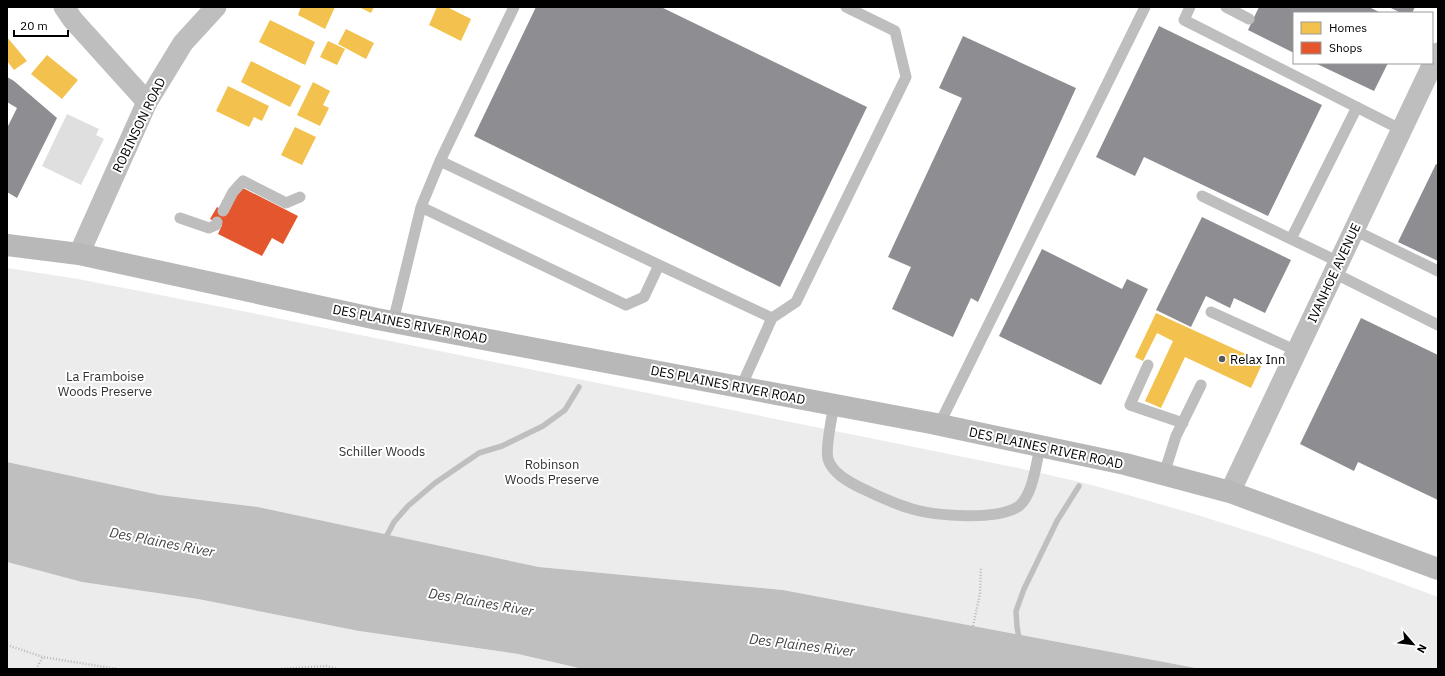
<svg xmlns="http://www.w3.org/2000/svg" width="1445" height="676" viewBox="0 0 1445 676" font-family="'IBM Plex Sans',sans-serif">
<rect width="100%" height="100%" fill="#fff"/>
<path fill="#ececec" d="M 7,268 L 78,279 L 237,310 L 1023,469 C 1048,475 1074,480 1099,487 C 1214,518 1327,555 1438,597 L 1438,669 L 1201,669 L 783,590 L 539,567 L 258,507 L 160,495 L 7,462 Z
M 7,562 L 82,582 L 198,599 L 359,631 L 518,654 L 583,669 L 7,669 Z"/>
<path fill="#bfbfbf" d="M 7,462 L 160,495 L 258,507 L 539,567 L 783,590 L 1201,669 L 583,669 L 518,654 L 359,631 L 198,599 L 82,582 L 7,562 Z"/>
<path fill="#f2c14e" d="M 301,7 L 335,7 L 325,29 L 298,15 Z
M 359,7 L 374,7 L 371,13 Z
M 437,7 L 447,7 L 471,19 L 461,41 L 429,25 Z
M 270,20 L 315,42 L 305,65 L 259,42 Z
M 346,29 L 374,43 L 366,59 L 338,44 Z
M 7,37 L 27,61 L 14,70 L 7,61 Z
M 328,41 L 345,49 L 337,65 L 320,57 Z
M 47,55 L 78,80 L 62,99 L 31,74 Z
M 251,61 L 301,86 L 290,107 L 241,82 Z
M 313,82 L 330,91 L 323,105 L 329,108 L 320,126 L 297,115 Z
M 228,86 L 269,106 L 262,121 L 254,117 L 249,127 L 216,111 Z
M 295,127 L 316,137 L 302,165 L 281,155 Z
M 1156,313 L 1263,362 L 1251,388 L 1185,357 L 1161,408 L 1145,401 L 1173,341 L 1157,333 L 1143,361 L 1135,357 Z"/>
<path fill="#e4572e" d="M 241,187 L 298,216 L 283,244 L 272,238 L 262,256 L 218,234 L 222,225 L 210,219 L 217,207 L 228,213 Z"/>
<path fill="#8d8d92" d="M 536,7 L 661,7 L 867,107 L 780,287 L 474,136 Z
M 1259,7 L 1369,7 L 1381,13 L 1294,13 L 1294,53 L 1248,30 Z
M 1389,7 L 1415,7 L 1412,13 L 1401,13 Z
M 1159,26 L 1322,105 L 1268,216 L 1144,157 L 1135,176 L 1096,157 Z
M 963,36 L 1076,88 L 978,302 L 971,298 L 953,337 L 892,309 L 911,267 L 888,257 L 962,98 L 939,88 Z
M 1315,63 L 1388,63 L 1374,91 Z
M 7,77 L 14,81 L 57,118 L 17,198 L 7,192 L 7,128 L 17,108 L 7,102 Z
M 1436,164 L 1438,165 L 1438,261 L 1398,242 Z
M 1202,217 L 1291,260 L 1265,313 L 1234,298 L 1230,308 L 1206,296 L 1191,327 L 1156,310 Z
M 1042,249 L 1122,289 L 1127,279 L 1148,289 L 1101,385 L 999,336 Z
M 1361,318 L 1438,355 L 1438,500 L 1358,462 L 1354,471 L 1300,444 Z"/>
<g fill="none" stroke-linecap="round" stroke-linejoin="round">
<path stroke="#bfbfbf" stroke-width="5.5" d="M 384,541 L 394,522 L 408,506 L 435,483 L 479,453 L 502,446 L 543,426 L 565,410 L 579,387
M 1020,643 L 1017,627 L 1016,611 L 1024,589 L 1057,521 L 1079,486"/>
</g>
<path fill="#dfdfdf" d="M 67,114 L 99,129 L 96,135 L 104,139 L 81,185 L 42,166 Z"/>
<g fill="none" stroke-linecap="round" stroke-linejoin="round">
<path stroke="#b9b9b9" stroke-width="2.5" stroke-dasharray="1 2" stroke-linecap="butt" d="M 973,626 L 980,594 L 981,567
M 7,645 L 43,657 L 117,669
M 36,669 L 43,657
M 278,669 L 326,666 L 339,669"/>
<path stroke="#bebebe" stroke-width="11" d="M 514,7 L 440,161 L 421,207 L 626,305 L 644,297 L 659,265 L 772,318
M 1190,7 L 1184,20 L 1402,130
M 1226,7 L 1249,19
M 440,161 L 659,265
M 1202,196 L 1291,239
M 223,211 L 233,192 L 243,181 L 286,203 L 300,197
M 180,218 L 209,228 L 216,225 L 217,222
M 1354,230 L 1438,271
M 1339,262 L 1291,239 L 1357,107
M 1334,273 L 1438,325
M 1211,312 L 1297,351
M 393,322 L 421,207
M 1148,365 L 1130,405 L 1183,423
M 741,387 L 772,318 L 796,302 L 906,77 L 895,31 L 846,7
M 834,405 C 832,417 825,448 828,459 C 832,473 849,482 861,488 C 878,496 894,504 912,509 C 936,516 998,521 1019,506 C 1033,495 1036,464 1040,447
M 939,425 L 1145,7
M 1164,474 L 1176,436 L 1201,385"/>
<path stroke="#bebebe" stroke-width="21" d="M 64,7 L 73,20 L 147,102
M 79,254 L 147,102 L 183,43 L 216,7
M 1230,492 L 1438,53"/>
<path stroke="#b8b8b8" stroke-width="22" d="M 7,245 L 79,254 L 377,319 L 931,423 L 1125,464 L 1230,492 L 1438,569"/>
</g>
<circle fill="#595959" stroke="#fff" stroke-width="1.5" cx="1222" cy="359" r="4"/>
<g text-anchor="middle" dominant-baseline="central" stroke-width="4" stroke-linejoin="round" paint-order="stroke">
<g font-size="13" fill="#000" stroke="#fff">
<text transform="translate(139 125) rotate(-64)">ROBINSON ROAD</text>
<text transform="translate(1334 273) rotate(-65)">IVANHOE AVENUE</text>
<text transform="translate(410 324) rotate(11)">DES PLAINES RIVER ROAD</text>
<text transform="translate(728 385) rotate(11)">DES PLAINES RIVER ROAD</text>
<text transform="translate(1046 448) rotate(12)">DES PLAINES RIVER ROAD</text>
</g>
<g font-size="13" fill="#000" stroke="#fff" text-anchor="start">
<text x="1230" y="359">Relax Inn</text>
</g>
<g font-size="13" fill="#333" stroke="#fff">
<text x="105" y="376">La Framboise<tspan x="105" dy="15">Woods Preserve</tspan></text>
<text x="382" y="451">Schiller Woods</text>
<text x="552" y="464">Robinson<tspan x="552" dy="15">Woods Preserve</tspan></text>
</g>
<g font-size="14" font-style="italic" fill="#444" stroke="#fff">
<text transform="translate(162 542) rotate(11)">Des Plaines River</text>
<text transform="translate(481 602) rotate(10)">Des Plaines River</text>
<text transform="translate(802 645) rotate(7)">Des Plaines River</text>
</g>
</g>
<rect width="1445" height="676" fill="none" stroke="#000000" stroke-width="16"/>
<rect x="1293" y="12" width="140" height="52" fill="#ffffff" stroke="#999999"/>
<rect x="1301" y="22" width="20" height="12" fill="#f2c14e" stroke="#999999"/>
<text x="1329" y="32" font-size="12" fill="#000000">Homes</text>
<rect x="1301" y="42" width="20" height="12" fill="#e4572e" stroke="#999999"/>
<text x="1329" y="52" font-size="12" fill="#000000">Shops</text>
<g transform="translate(1413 644) rotate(118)" stroke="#ffffff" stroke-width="3" paint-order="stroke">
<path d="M0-3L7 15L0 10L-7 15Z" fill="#000000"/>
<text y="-6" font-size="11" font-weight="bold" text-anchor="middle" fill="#000000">N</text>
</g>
<path d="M14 30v6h54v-6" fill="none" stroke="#000000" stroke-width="2"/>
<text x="20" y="30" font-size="12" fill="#000000" stroke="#ffffff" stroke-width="3" paint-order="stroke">20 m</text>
</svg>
